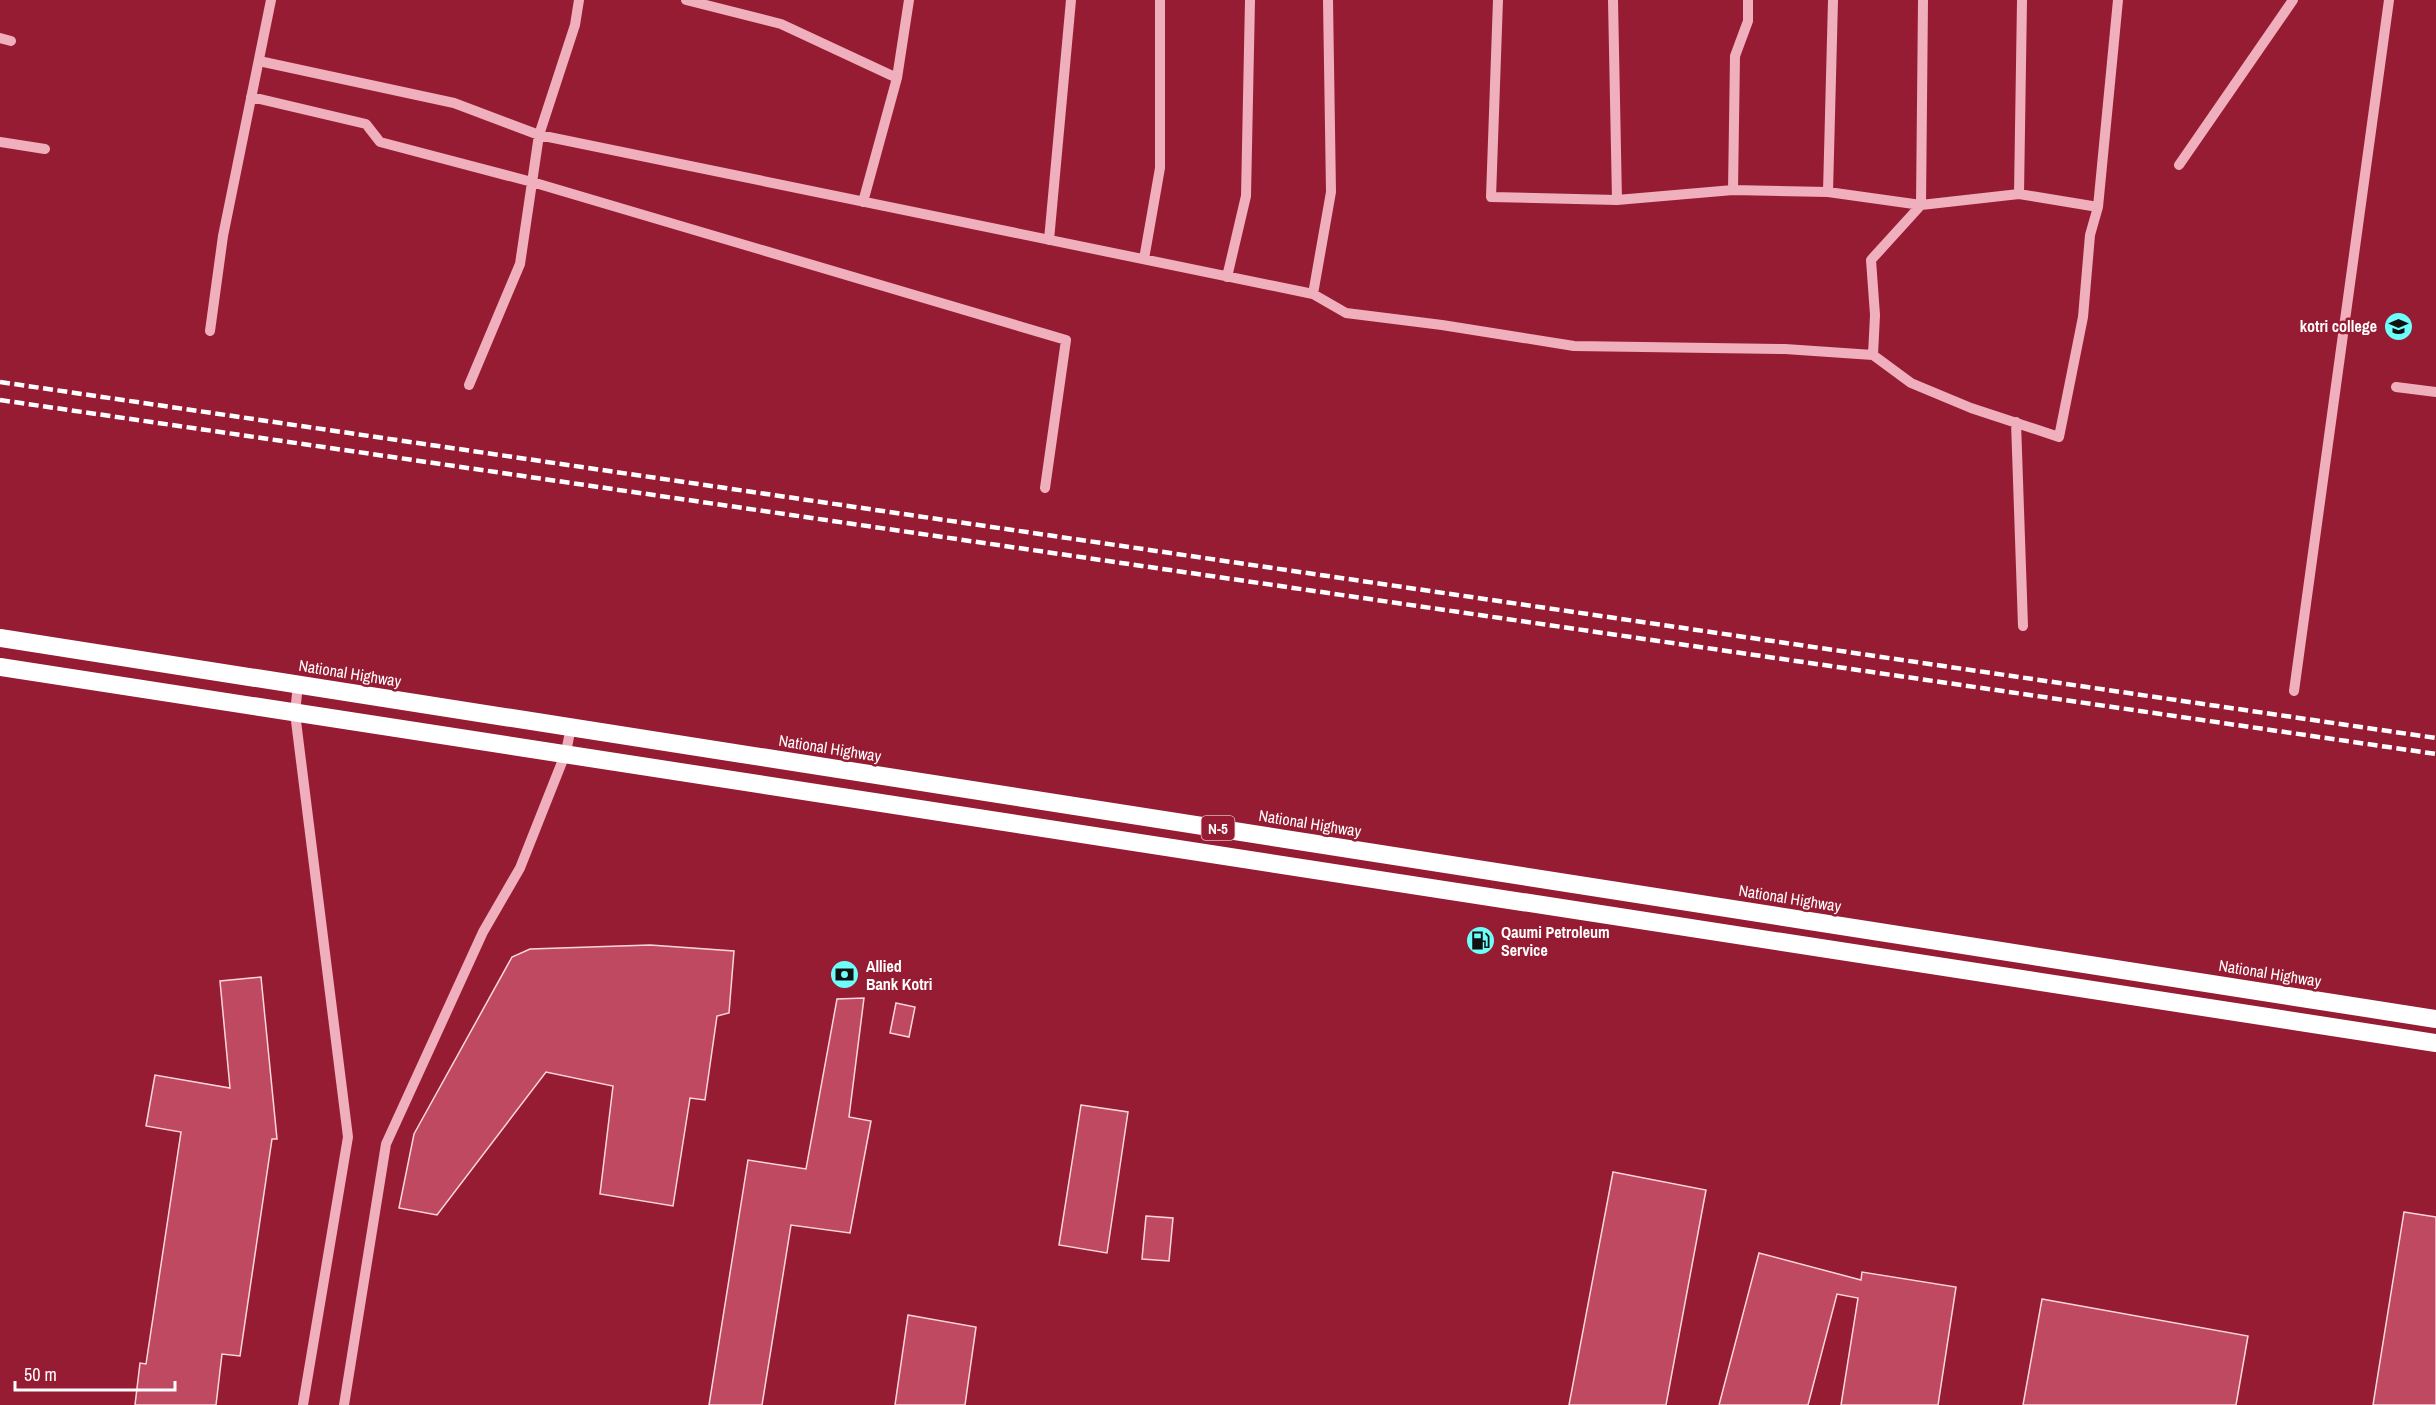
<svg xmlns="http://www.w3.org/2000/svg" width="2436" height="1405" viewBox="0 0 2436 1405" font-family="'Archivo Narrow',sans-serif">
<rect width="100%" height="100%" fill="#961c33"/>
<path fill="#be4960" stroke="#fbd6dd" stroke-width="1.5" d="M 650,945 L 734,951 L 729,1013 L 717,1016 L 705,1100 L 690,1098 L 673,1206 L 600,1194 L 613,1086 L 546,1072 L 437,1215 L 399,1208 L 414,1134 L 512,957 L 530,949 Z
M 261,977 L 277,1139 L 272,1139 L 240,1356 L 222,1354 L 216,1405 L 135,1405 L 140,1363 L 146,1364 L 181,1132 L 146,1126 L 155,1075 L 230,1088 L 220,981 Z
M 864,998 L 849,1117 L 871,1121 L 850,1233 L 791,1225 L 762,1405 L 709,1405 L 748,1160 L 806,1169 L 837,999 Z
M 896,1003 L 915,1007 L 909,1037 L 890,1033 Z
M 1081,1105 L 1128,1112 L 1107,1253 L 1059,1245 Z
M 1613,1172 L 1706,1190 L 1666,1405 L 1569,1405 Z
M 2404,1212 L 2436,1217 L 2436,1405 L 2373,1405 Z
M 1146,1216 L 1173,1218 L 1169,1261 L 1142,1259 Z
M 1759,1253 L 1861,1280 L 1862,1272 L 1956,1287 L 1938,1405 L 1841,1405 L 1858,1298 L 1837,1294 L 1808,1405 L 1719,1405 Z
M 2042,1299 L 2248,1336 L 2236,1405 L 2023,1405 Z
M 908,1315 L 976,1327 L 965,1405 L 895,1405 Z"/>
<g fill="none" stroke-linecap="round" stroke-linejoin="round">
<path stroke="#efafbc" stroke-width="10" d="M 686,0 L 781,24 L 897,78
M 1498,0 L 1491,197 L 1617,200 L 1733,190 L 1828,192 L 1921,205 L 2019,194 L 2098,207
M 1613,0 L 1617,200
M 0,38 L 11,41
M 259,61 L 454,103 L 539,135 L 1313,294 L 1346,313 L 1442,325 L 1574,346 L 1785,349 L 1873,355 L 1911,383 L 1971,408 L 2059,437 L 2083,317 L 2090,235 L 2098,207 L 2118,0
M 251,97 L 366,124 L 380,142 L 532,182 L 1066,340 L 1045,488
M 0,142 L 45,149
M 2179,165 L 2293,0
M 1733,190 L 1735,56 L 1748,21 L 1748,0
M 1828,192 L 1833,0
M 2019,194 L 2022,0
M 863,202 L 897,78 L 909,0
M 1049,240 L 1071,0
M 1144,259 L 1160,168 L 1160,0
M 1227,277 L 1246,196 L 1250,0
M 1313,294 L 1331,192 L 1328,0
M 210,331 L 223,236 L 271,0
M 1873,355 L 1875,315 L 1871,260 L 1921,205 L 1923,0
M 469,385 L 520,264 L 539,135 L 575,25 L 579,0
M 2396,387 L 2436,392
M 2016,422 L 2023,626
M 298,684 L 295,713 L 348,1137 L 303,1405
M 2294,691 L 2389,0
M 344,1405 L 386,1144 L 483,932 L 520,868 L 566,752 L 571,727"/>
<path stroke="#fff" stroke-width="18" d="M 0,638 L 2436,1019
M 0,667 L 2436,1043"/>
<path stroke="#fff" stroke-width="4.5" stroke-dasharray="10 4.5" stroke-linecap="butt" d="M 0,382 L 2436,738
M 0,400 L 2436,754"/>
</g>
<defs>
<symbol id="university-disc" viewBox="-11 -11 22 22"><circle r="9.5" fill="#6efffa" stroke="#961c33"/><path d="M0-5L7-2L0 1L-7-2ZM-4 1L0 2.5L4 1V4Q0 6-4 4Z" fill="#111"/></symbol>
<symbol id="fuel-disc" viewBox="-11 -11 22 22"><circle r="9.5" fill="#6efffa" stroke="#961c33"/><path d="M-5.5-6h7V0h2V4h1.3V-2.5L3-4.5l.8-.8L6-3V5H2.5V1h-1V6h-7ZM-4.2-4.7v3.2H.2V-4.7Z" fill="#111"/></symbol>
<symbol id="bank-disc" viewBox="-11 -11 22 22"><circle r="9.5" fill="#6efffa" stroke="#961c33"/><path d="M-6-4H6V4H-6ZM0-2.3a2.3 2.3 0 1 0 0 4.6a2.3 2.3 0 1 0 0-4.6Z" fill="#111"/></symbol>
</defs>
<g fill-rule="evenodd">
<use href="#university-disc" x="2382" y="310" width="33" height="33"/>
<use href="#fuel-disc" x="1464" y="924" width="33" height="33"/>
<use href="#bank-disc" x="828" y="958" width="33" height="33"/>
</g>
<g text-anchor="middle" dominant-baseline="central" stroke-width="5" stroke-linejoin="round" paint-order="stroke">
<rect fill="#961c33" stroke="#e0bbc2" stroke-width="1.5" x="1201.5" y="816" width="33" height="24" rx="4.5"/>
<g font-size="15" font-weight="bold" fill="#fff">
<text x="1218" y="828">N-5</text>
</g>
<g font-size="16" font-weight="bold" fill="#fff" stroke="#961c33" text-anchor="start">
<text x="2377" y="326" text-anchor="end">kotri college</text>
<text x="1501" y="932">Qaumi Petroleum<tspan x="1501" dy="18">Service</tspan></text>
<text x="866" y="966">Allied<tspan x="866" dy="18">Bank Kotri</tspan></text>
</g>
<g font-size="16" fill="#fff" stroke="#961c33">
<text transform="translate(350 673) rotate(9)">National Highway</text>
<text transform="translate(830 748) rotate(9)">National Highway</text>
<text transform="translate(1310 823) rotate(9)">National Highway</text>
<text transform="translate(1790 898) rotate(9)">National Highway</text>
<text transform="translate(2270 973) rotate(9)">National Highway</text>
</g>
</g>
<path d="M15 1381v9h160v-9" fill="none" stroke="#ffffff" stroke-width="3"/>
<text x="24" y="1381" font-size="18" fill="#ffffff" stroke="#961c33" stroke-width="4.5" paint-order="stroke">50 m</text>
</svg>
